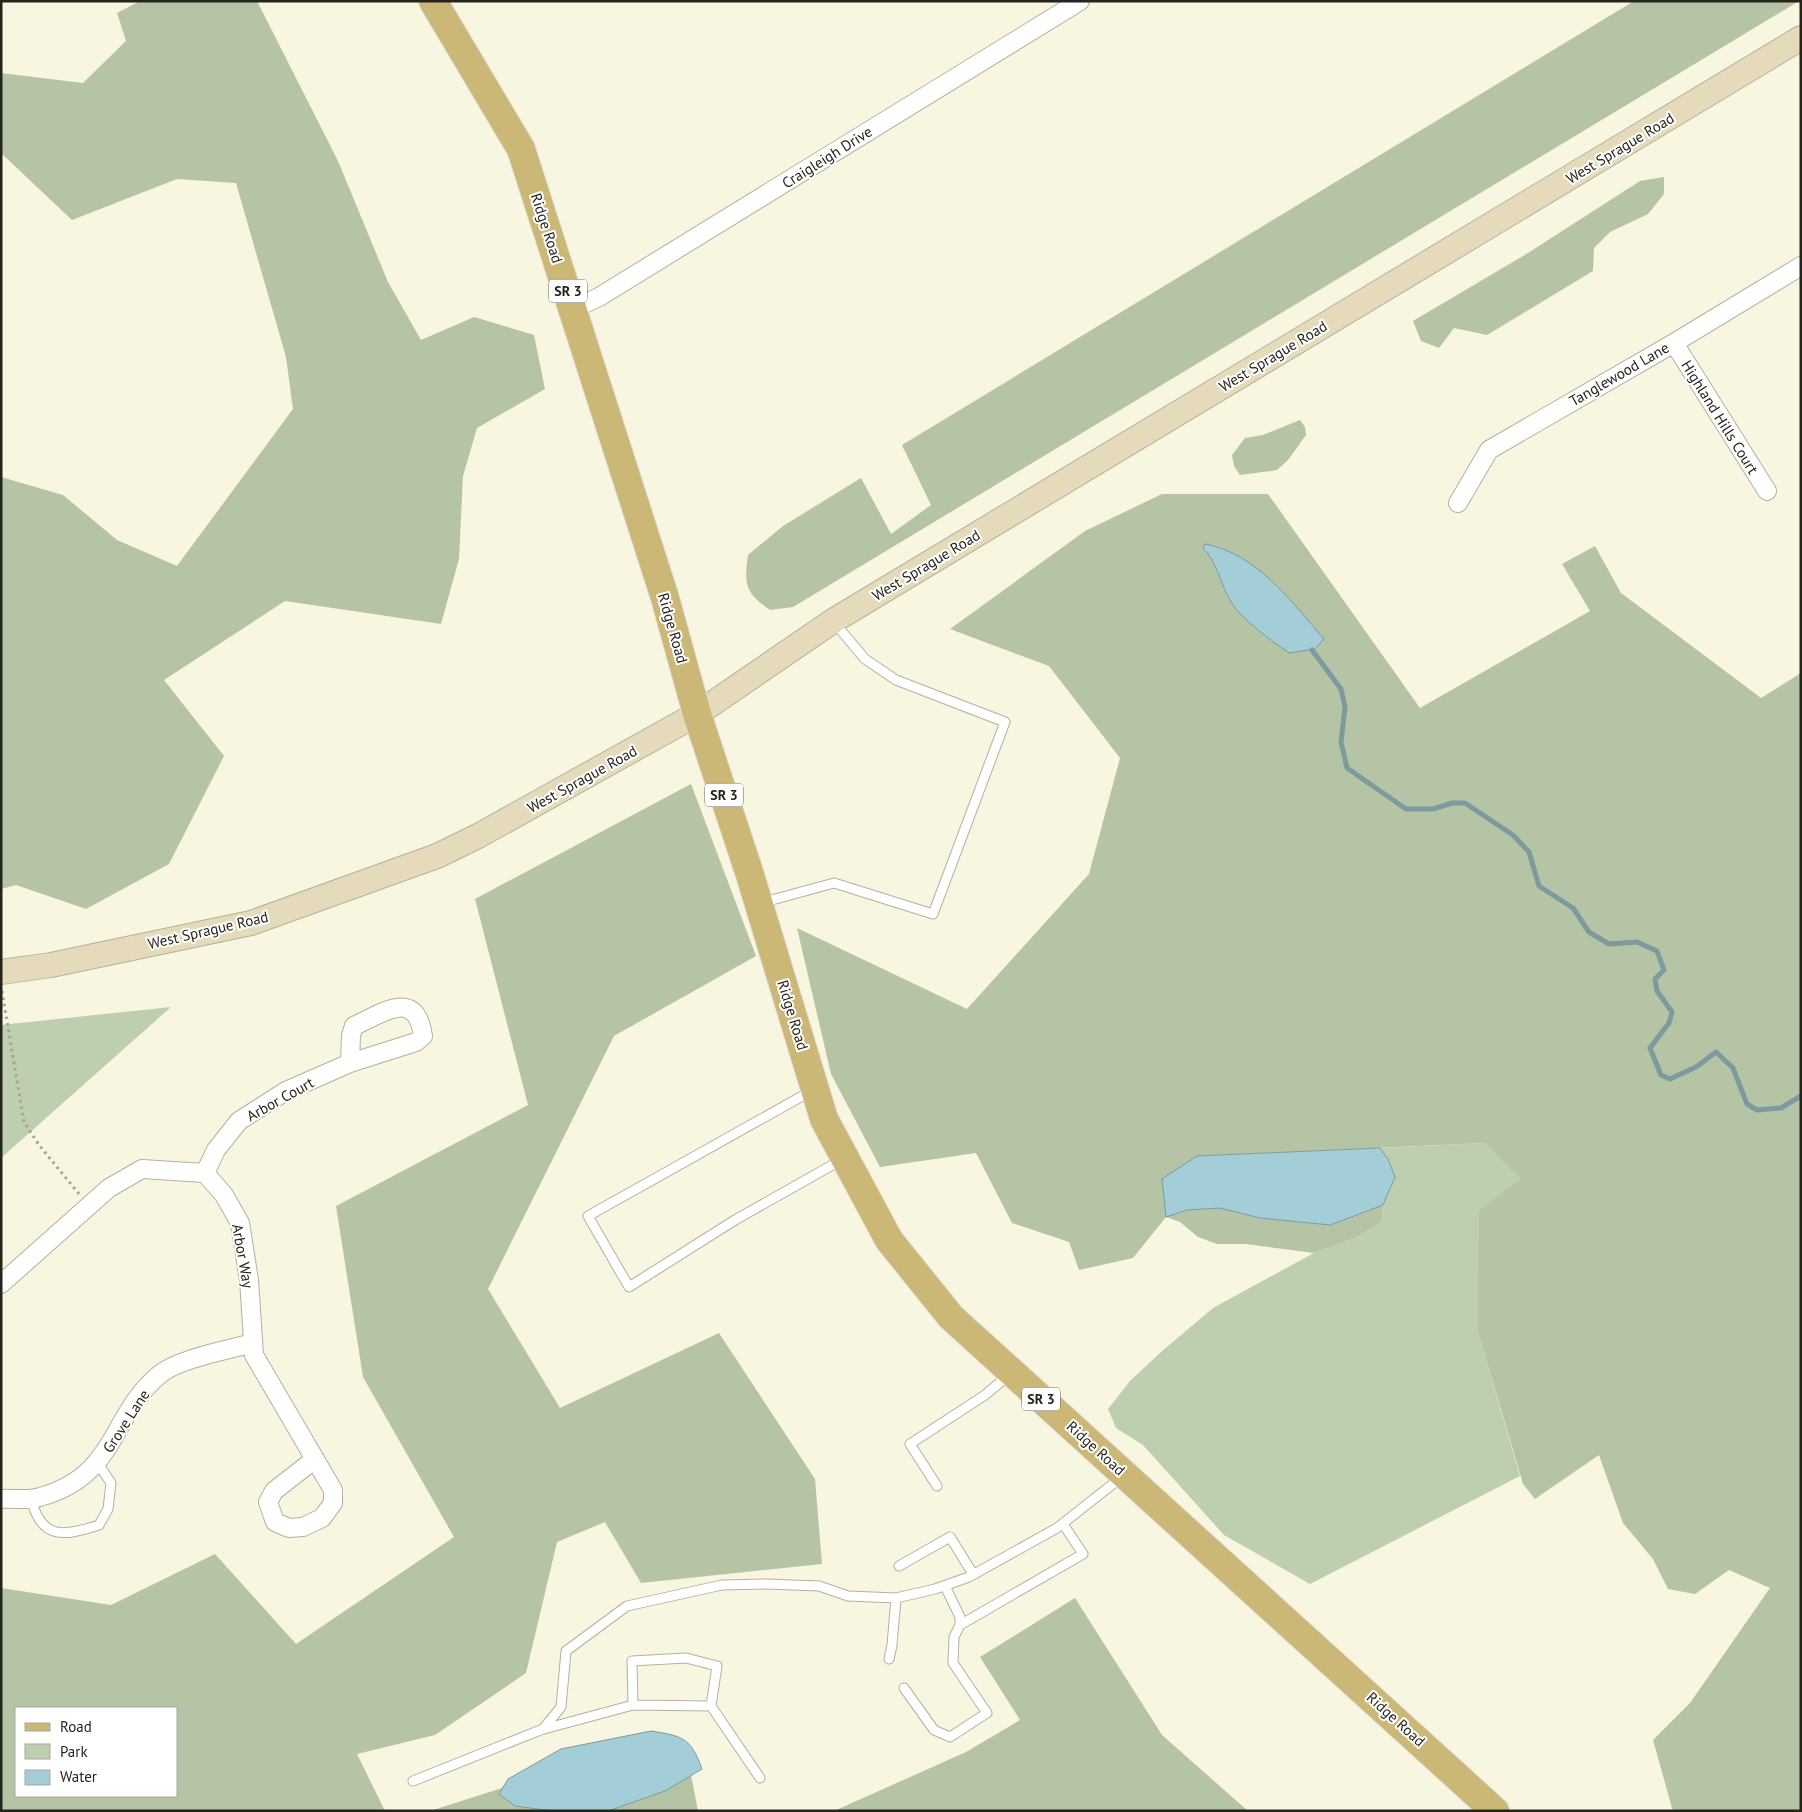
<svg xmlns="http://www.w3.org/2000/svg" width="1802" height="1812" viewBox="0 0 1802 1812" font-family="'PT Sans',sans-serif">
<rect width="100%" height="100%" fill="#f8f5e0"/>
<path fill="#beceb0" d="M 171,1007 L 1,1158 L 1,1025 Z
M 1485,1143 L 1522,1179 L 1478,1332 L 1520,1476 L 1310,1584 L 1224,1535 L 1143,1445 L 1116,1428 L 1108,1409 L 1130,1381 L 1161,1352 L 1213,1308 L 1314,1253 L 1355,1238 L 1382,1222 L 1383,1205 L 1395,1177 L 1388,1159 L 1380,1148 Z"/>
<path fill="#b4c4a5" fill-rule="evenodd" d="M 140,1 L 257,1 L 338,161 L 388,282 L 421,340 L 474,317 L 534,335 L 545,389 L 477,428 L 463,476 L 459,559 L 441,624 L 285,601 L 164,680 L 224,756 L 169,864 L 86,909 L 16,885 L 1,889 L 1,477 L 63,495 L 117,540 L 177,566 L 293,409 L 286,357 L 236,183 L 177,179 L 72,220 L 1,153 L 1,73 L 83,83 L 126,41 L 117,13 Z
M 1634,1 L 1799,1 L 793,607 L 770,610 C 745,593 744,585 748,555 L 783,526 L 861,478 L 891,534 L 931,505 L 902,445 Z
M 1664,177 L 1664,194 L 1648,214 L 1610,232 L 1594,248 L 1593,271 L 1487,335 L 1454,328 L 1439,348 L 1421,341 L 1413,321 L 1528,253 L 1640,181 Z
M 1300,420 L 1305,427 L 1306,435 L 1288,460 L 1277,470 L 1240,475 L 1234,466 L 1232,455 L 1245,438 L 1263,435 Z
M 1162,494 L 1268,494 L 1420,708 L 1590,611 L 1562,564 L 1595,546 L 1621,593 L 1761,698 L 1801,673 L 1801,1811 L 1673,1811 L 1672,1808 L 1653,1740 L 1690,1703 L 1770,1588 L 1729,1570 L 1695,1594 L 1668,1589 L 1653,1559 L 1623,1523 L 1599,1455 L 1535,1499 L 1523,1484 L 1478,1332 L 1479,1210 L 1521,1179 L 1485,1143 L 1197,1156 L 1166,1216 L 1187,1210 L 1220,1208 L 1260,1218 L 1330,1225 L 1383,1205 L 1382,1222 L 1355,1238 L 1314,1253 L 1246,1244 L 1217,1244 L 1198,1237 L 1180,1222 L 1166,1217 L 1133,1258 L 1079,1270 L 1069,1242 L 1012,1223 L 976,1153 L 880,1167 L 831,1074 L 797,928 L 967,1009 L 1089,874 L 1120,758 L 1049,666 L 950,629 L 1085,531 Z
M 691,784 L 756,956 L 614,1036 L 488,1289 L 560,1408 L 719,1333 L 815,1479 L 822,1564 L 641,1583 L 605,1522 L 557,1542 L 526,1673 L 435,1735 L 357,1754 L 385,1811 L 1,1811 L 1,1588 L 111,1605 L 215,1554 L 296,1644 L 454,1537 L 363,1377 L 336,1206 L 528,1105 L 475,899 ZM 176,1708 L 176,1796 L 16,1796 L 16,1708 Z
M 1075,1598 L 1162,1735 L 1248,1811 L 834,1811 L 966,1752 L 1020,1720 L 980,1657 Z
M 647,1742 L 688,1759 L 698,1811 L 430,1811 Z"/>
<path fill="#a3ced7" stroke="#7d9b9f" d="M 1205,544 C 1256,553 1292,602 1324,639 L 1315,649 L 1289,653 C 1271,640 1243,621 1231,602 C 1220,584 1218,563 1203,548 Z
M 1380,1148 L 1388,1159 L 1395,1177 L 1383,1205 L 1330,1225 L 1260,1218 L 1220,1208 L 1187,1210 L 1166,1217 L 1162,1179 L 1197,1156 Z
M 651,1731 C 683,1736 691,1738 702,1769 L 665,1791 L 608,1811 L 553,1811 L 515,1806 L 499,1794 L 508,1779 L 561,1749 Z"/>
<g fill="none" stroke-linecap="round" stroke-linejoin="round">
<path stroke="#7d9b9f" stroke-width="5" d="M 1312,650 L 1341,689 L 1345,707 L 1341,742 L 1347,768 L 1406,809 L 1433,809 L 1452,803 L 1465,803 L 1513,835 L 1529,852 L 1539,886 L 1573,908 L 1589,932 L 1609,944 L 1637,942 L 1657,951 L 1664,970 L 1655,979 L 1657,991 L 1672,1012 L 1669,1023 L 1650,1048 L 1661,1075 L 1670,1079 L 1696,1067 L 1716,1052 L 1733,1068 L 1747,1104 L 1757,1110 L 1781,1108 L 1801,1096"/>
<defs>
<path id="lane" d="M 761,903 L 834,883 L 933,914 L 1005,722 L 896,680 L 865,659 L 833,621
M 813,1090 L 588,1216 L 629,1287 L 735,1220 L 843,1159
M 937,1486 L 910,1444 L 985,1395 L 1010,1374
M 31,1498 C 41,1541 64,1536 99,1525 L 108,1509 L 111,1483 L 97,1462
M 899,1566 L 950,1537 L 973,1574
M 960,1625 L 1083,1554 L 1063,1524
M 889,1659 L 892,1645 L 896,1598
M 904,1688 L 934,1730 L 950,1737 L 987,1713 L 953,1663 L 954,1637 L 960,1625 L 960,1617 L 945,1586
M 633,1705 L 632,1661 L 686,1658 L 717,1666 L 711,1706
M 544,1729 L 633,1705 L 711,1706 L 760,1778
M 413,1781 L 543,1729 L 561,1707 L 566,1651 L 627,1606 L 722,1585 L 766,1584 L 819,1586 L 848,1596 L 896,1598 L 935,1589 L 969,1577 L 1057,1528 L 1123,1476"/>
<path id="street" d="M 573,309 L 599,297 L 1080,1
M 1674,343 L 1767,491
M 1458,503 L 1489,450 L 1674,343 L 1801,266
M 205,1173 L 216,1150 L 239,1121 L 286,1091 L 350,1063 L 416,1042 L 423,1036 C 416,987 383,1013 354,1026 L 351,1035 L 350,1063
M 1,1284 L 109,1188 L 142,1169 L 205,1173 L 224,1195 L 240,1223 L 249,1280 L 254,1355 L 333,1490 L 333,1503 L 322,1518 L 303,1527 L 289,1528 L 275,1522 L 268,1502 L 274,1491 L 315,1459
M 1,1499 C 13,1498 28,1501 40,1497 C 118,1475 108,1418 159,1375 C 177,1359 228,1350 253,1343"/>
<path id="secondary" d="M 1,972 L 51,965 L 251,923 L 437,856 L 478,836 L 697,714 L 833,621 L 1801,38"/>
<path id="primary" d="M 433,1 L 521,149 L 665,598 L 697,714 L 750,875 L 824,1119 L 889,1240 L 951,1317 L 1495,1811"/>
</defs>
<use href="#lane" stroke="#b4b19d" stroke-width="11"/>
<use href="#street" stroke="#b4b19d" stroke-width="20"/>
<use href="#secondary" stroke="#b4b19d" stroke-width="26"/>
<use href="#primary" stroke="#e0e0df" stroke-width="30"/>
<path stroke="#a6a494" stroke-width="3" stroke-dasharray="2.5 4" stroke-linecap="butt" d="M 2,991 L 24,1122 L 39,1145 L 79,1194"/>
<use href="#lane" stroke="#fff" stroke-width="9"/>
<use href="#street" stroke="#fff" stroke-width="18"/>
<use href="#secondary" stroke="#e5dbbb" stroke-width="24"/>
<use href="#primary" stroke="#cbb877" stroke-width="28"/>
</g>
<g text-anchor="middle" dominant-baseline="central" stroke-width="4" stroke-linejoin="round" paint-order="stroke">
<g fill="#fff" stroke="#666660" stroke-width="1">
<rect x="549" y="279.5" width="38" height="23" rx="4"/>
<rect x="705" y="783.5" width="38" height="23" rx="4"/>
<rect x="1022" y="1387.5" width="38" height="23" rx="4"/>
</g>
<g font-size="14" font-weight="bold" fill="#25241c">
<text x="568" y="291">SR 3</text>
<text x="724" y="795">SR 3</text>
<text x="1041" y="1399">SR 3</text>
</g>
<g font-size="15" fill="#25241c" stroke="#fff">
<text transform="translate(1620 148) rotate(-31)">West Sprague Road</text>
<text transform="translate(827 157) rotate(-32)">Craigleigh Drive</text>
<text transform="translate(547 228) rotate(72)">Ridge Road</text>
<text transform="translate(1273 356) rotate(-31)">West Sprague Road</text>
<text transform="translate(1619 374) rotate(-30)">Tanglewood Lane</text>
<text transform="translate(1720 417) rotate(58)">Highland Hills Court</text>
<text transform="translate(926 565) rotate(-31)">West Sprague Road</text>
<text transform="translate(673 628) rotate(74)">Ridge Road</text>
<text transform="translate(582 779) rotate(-29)">West Sprague Road</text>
<text transform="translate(208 930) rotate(-13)">West Sprague Road</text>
<text transform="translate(793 1015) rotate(73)">Ridge Road</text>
<text transform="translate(280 1099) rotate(-29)">Arbor Court</text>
<text transform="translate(243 1256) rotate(80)">Arbor Way</text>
<text transform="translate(126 1421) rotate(-57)">Grove Lane</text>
<text transform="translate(1096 1448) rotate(42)">Ridge Road</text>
<text transform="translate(1396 1719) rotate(42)">Ridge Road</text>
</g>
</g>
<rect width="1802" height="1812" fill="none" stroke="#25241c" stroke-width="5"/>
<rect x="15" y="1707" width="162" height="90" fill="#ffffff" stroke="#a8a7a4"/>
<rect x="25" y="1723" width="25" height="8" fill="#cbb877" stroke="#a8a7a4"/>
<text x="60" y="1732" font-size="15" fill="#25241c">Road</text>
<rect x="25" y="1744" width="25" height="15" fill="#beceb0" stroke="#a8a7a4"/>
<text x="60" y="1757" font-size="15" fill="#25241c">Park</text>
<rect x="25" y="1770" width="25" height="15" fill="#a3ced7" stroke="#a8a7a4"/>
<text x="60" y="1782" font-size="15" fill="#25241c">Water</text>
</svg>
